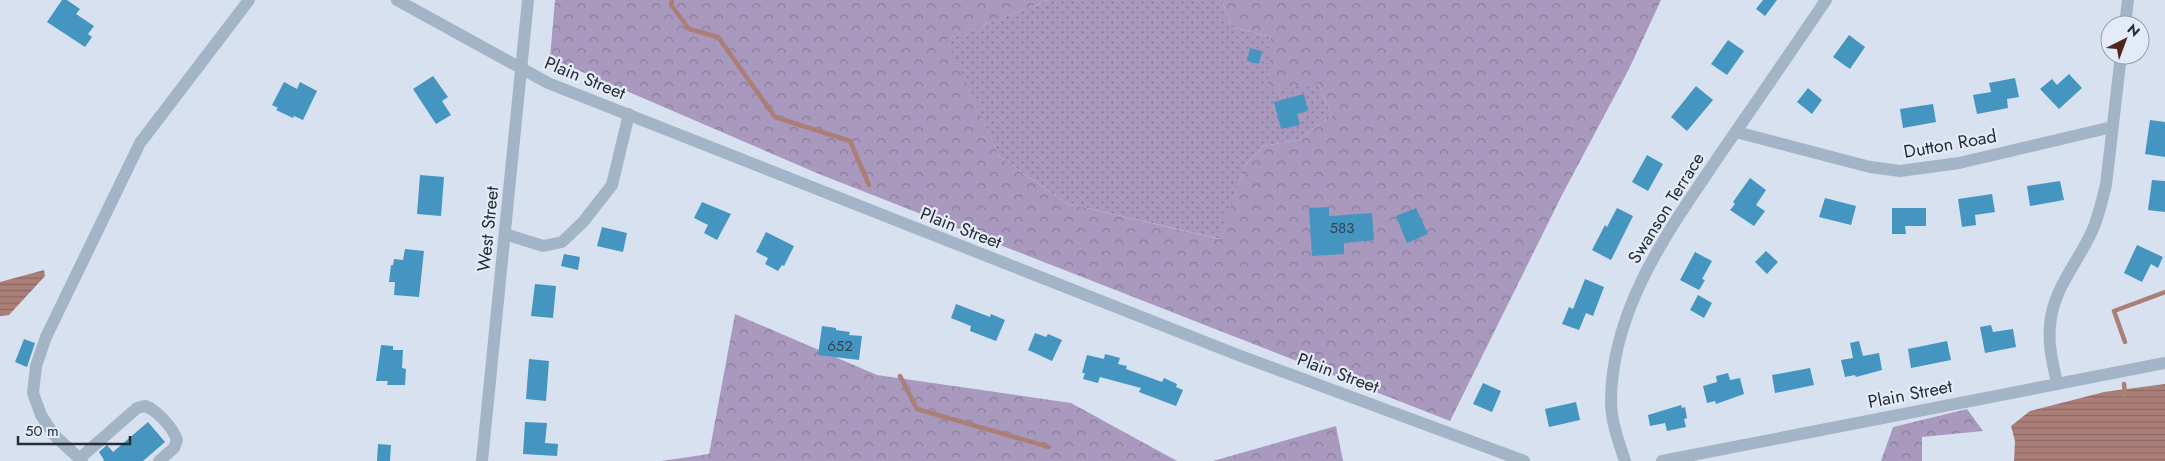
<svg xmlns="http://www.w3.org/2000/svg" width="2165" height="461" viewBox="0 0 2165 461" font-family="Jost,sans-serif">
<defs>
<pattern id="grass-dots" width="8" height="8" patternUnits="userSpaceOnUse" patternTransform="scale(1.25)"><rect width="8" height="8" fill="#a999be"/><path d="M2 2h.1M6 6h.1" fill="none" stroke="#897d9b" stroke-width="1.8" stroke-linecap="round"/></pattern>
<pattern id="forest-crowns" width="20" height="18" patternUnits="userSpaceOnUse" patternTransform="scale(1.25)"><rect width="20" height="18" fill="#a999be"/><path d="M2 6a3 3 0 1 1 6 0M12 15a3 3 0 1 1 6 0" fill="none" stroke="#897d9b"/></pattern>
<pattern id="water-rules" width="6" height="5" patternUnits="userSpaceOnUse" patternTransform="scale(1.25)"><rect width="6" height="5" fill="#ab7f78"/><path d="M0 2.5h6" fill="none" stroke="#8b6863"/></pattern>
</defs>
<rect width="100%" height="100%" fill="#d8e1f0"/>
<path fill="url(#grass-dots)" d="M 1049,0 L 1222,0 L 1231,27 L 1271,37 L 1318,83 L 1332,116 L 1297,140 L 1264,146 L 1246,164 L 1220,239 L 1066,203 L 999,156 L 946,39 Z"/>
<path fill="url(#forest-crowns)" d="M 555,0 L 1049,0 L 947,39 L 999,156 L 1066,203 L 1219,239 L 1246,164 L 1264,146 L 1297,140 L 1332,116 L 1318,83 L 1267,92 L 1271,37 L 1231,27 L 1222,0 L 1661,0 L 1629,69 L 1562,195 L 1450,421 L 819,174 L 550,58 Z
M 735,314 L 877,375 L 1071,403 L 1177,461 L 661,461 L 709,454 Z
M 1967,409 L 1983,431 L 1922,437 L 1922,461 L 1881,461 L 1893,427 Z
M 1336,426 L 1343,461 L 1213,461 Z"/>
<path fill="url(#water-rules)" d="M 44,270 L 45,276 L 9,315 L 0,316 L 0,282 Z
M 2165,384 L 2165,461 L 2014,461 L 2015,441 L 2011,426 L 2030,411 L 2104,392 Z"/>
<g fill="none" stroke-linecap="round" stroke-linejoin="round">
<path stroke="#ab7f78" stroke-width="4.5" d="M 672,0 L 671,5 L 689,29 L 718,37 L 775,117 L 850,141 L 869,185
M 2125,342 L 2114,311 L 2165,292
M 900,376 L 917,409 L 1049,447
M 2124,384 L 2125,395"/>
</g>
<path fill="#4496c1" d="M 62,0 L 67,0 L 80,9 L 76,14 L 94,26 L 88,34 L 92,37 L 85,47 L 47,22 Z
M 1763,0 L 1777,0 L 1765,16 L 1756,9 Z
M 1849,35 L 1865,47 L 1850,69 L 1833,57 Z
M 1728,40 L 1744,51 L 1727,75 L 1711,64 Z
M 1250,48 L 1262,51 L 1259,64 L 1247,61 Z
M 2069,74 L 2082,88 L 2059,109 L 2040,89 L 2052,79 L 2057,85 Z
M 433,76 L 448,97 L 442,101 L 451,115 L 436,124 L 413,89 Z
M 2015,78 L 2019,97 L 2007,99 L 2008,108 L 1977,114 L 1973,95 L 1991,92 L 1989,83 Z
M 284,82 L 297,89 L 300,82 L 317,91 L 303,120 L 294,116 L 293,118 L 276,110 L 278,108 L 272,105 Z
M 1696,86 L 1713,100 L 1687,131 L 1671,117 Z
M 1808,88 L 1822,100 L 1812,114 L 1797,102 Z
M 1304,94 L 1308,111 L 1297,114 L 1300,125 L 1281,129 L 1274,102 Z
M 1933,104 L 1936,122 L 1903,128 L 1900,109 Z
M 2150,120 L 2165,122 L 2165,157 L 2145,154 Z
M 1647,155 L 1663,164 L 1648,191 L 1632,182 Z
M 420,175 L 444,177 L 441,216 L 417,214 Z
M 1750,178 L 1766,190 L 1756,205 L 1765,211 L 1754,226 L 1730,210 L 1735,204 L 1733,202 Z
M 2152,180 L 2165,181 L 2165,212 L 2148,210 Z
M 2060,181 L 2064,200 L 2030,206 L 2027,186 Z
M 1992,194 L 1995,212 L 1975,215 L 1976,225 L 1962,227 L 1958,199 Z
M 1825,198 L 1856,206 L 1851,225 L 1819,217 Z
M 702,202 L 731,214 L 717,240 L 704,233 L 708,225 L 694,218 Z
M 1329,207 L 1329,216 L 1372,213 L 1374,240 L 1344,243 L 1344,254 L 1312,256 L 1309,208 Z
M 1416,208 L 1428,234 L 1407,243 L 1396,216 Z
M 1617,208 L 1633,216 L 1611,260 L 1592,250 L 1605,225 L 1607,227 Z
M 1892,208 L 1926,208 L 1926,226 L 1905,226 L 1906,234 L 1892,234 Z
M 602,227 L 627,233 L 623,252 L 597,246 Z
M 766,232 L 794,246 L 784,266 L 782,265 L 778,271 L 765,264 L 768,258 L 756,252 Z
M 2137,245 L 2163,257 L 2158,268 L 2151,264 L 2142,282 L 2124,273 Z
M 405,249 L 424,251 L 419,297 L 394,295 L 395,282 L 389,282 L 391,265 L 393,265 L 394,259 L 403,260 Z
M 1766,251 L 1778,262 L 1767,274 L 1755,262 Z
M 1695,252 L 1712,261 L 1702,279 L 1705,280 L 1699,290 L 1680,280 Z
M 564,254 L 580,257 L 578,270 L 561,266 Z
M 1585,279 L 1604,287 L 1593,316 L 1586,313 L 1579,330 L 1562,324 L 1569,307 L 1573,309 Z
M 535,284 L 556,286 L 553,318 L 531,316 Z
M 1698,295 L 1712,303 L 1704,318 L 1690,310 Z
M 956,304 L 990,317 L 991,314 L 1005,320 L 996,341 L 970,331 L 971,326 L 951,318 Z
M 1991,325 L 1993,332 L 2013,329 L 2016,347 L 1985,353 L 1980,327 Z
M 822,326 L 836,328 L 836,330 L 850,332 L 849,335 L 862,336 L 859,360 L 818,355 Z
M 1035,333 L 1046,337 L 1048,334 L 1062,340 L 1052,361 L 1028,350 Z
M 24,339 L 35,343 L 27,367 L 15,362 Z
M 1859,341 L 1863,356 L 1879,353 L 1882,370 L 1856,377 L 1855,375 L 1845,377 L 1841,360 L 1853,358 L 1850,343 Z
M 1947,341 L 1951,360 L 1911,368 L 1908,349 Z
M 381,345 L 393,346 L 393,350 L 403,350 L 402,368 L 406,369 L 405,385 L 387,385 L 388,381 L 376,381 Z
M 1105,354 L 1120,358 L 1118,364 L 1127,366 L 1126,369 L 1162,382 L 1164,378 L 1177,384 L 1176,387 L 1183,390 L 1176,406 L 1139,392 L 1141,388 L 1100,377 L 1098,383 L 1083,379 L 1085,373 L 1082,373 L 1087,355 L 1104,359 Z
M 529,359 L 549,361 L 546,401 L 526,399 Z
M 1810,368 L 1814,385 L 1775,393 L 1772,375 Z
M 1728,373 L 1730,380 L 1740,378 L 1744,394 L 1716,404 L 1715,401 L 1707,403 L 1703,386 L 1717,382 L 1716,376 Z
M 1483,383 L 1501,391 L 1492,412 L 1473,404 Z
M 1576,402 L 1580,420 L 1549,427 L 1545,409 Z
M 1681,405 L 1682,408 L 1685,407 L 1687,418 L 1684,419 L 1686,427 L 1667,431 L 1665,423 L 1650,426 L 1648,415 Z
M 148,422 L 165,442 L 143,461 L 103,461 L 104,460 L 99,452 L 107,445 L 113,452 Z
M 525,422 L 547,423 L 545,443 L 558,444 L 557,456 L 523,454 Z
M 378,444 L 391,445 L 390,461 L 377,461 Z"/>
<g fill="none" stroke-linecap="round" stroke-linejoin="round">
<path stroke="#a4b4c7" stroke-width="12" d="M 397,0 L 548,83 L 1238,355 L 1524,461
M 2125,25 L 2128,0
M 1736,132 L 1870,167 L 1900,171 L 1959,163 L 2112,127
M 505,234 L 543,246 L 562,242 L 583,222 L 612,185 L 629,114
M 2057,383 C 2053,364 2048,346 2050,326 C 2052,289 2079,262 2093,229 C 2099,215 2102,200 2106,185 L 2121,55
M 80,458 L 137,408 L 145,406 C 157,410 173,428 177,440 L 174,448 L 159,461
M 82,461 L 54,435 L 41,415 L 33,393 L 36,366 L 46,337 L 140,143 L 249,0
M 482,461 L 528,0
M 1625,461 C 1619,443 1611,421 1611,402 C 1611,306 1672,226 1723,150 C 1758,100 1792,50 1826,0
M 1662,461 L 2165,363"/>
</g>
<g text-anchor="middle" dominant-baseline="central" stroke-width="4.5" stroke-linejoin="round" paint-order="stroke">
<g font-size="15" fill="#2e4756">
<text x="1342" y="228">583</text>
<text x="840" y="346">652</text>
</g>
<g font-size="18" fill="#262d33" stroke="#e4ebf8">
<text transform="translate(585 78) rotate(22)">Plain Street</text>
<text transform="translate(1950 144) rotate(-10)">Dutton Road</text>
<text transform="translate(1666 208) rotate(-58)">Swanson Terrace</text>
<text transform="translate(961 228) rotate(21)">Plain Street</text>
<text transform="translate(488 229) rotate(-84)">West Street</text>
<text transform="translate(1338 373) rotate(20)">Plain Street</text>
<text transform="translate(1910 394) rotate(-11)">Plain Street</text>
</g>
</g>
<g transform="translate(2125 40) rotate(42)"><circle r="24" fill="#e4ebf8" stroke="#989fa9"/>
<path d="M0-4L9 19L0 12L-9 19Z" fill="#52261d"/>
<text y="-8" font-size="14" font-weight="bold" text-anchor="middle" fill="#262d33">N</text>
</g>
<path d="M18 436v8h112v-8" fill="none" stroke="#262d33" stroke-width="2.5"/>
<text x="25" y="436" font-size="15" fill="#262d33" stroke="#e4ebf8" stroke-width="4" paint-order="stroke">50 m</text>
</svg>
